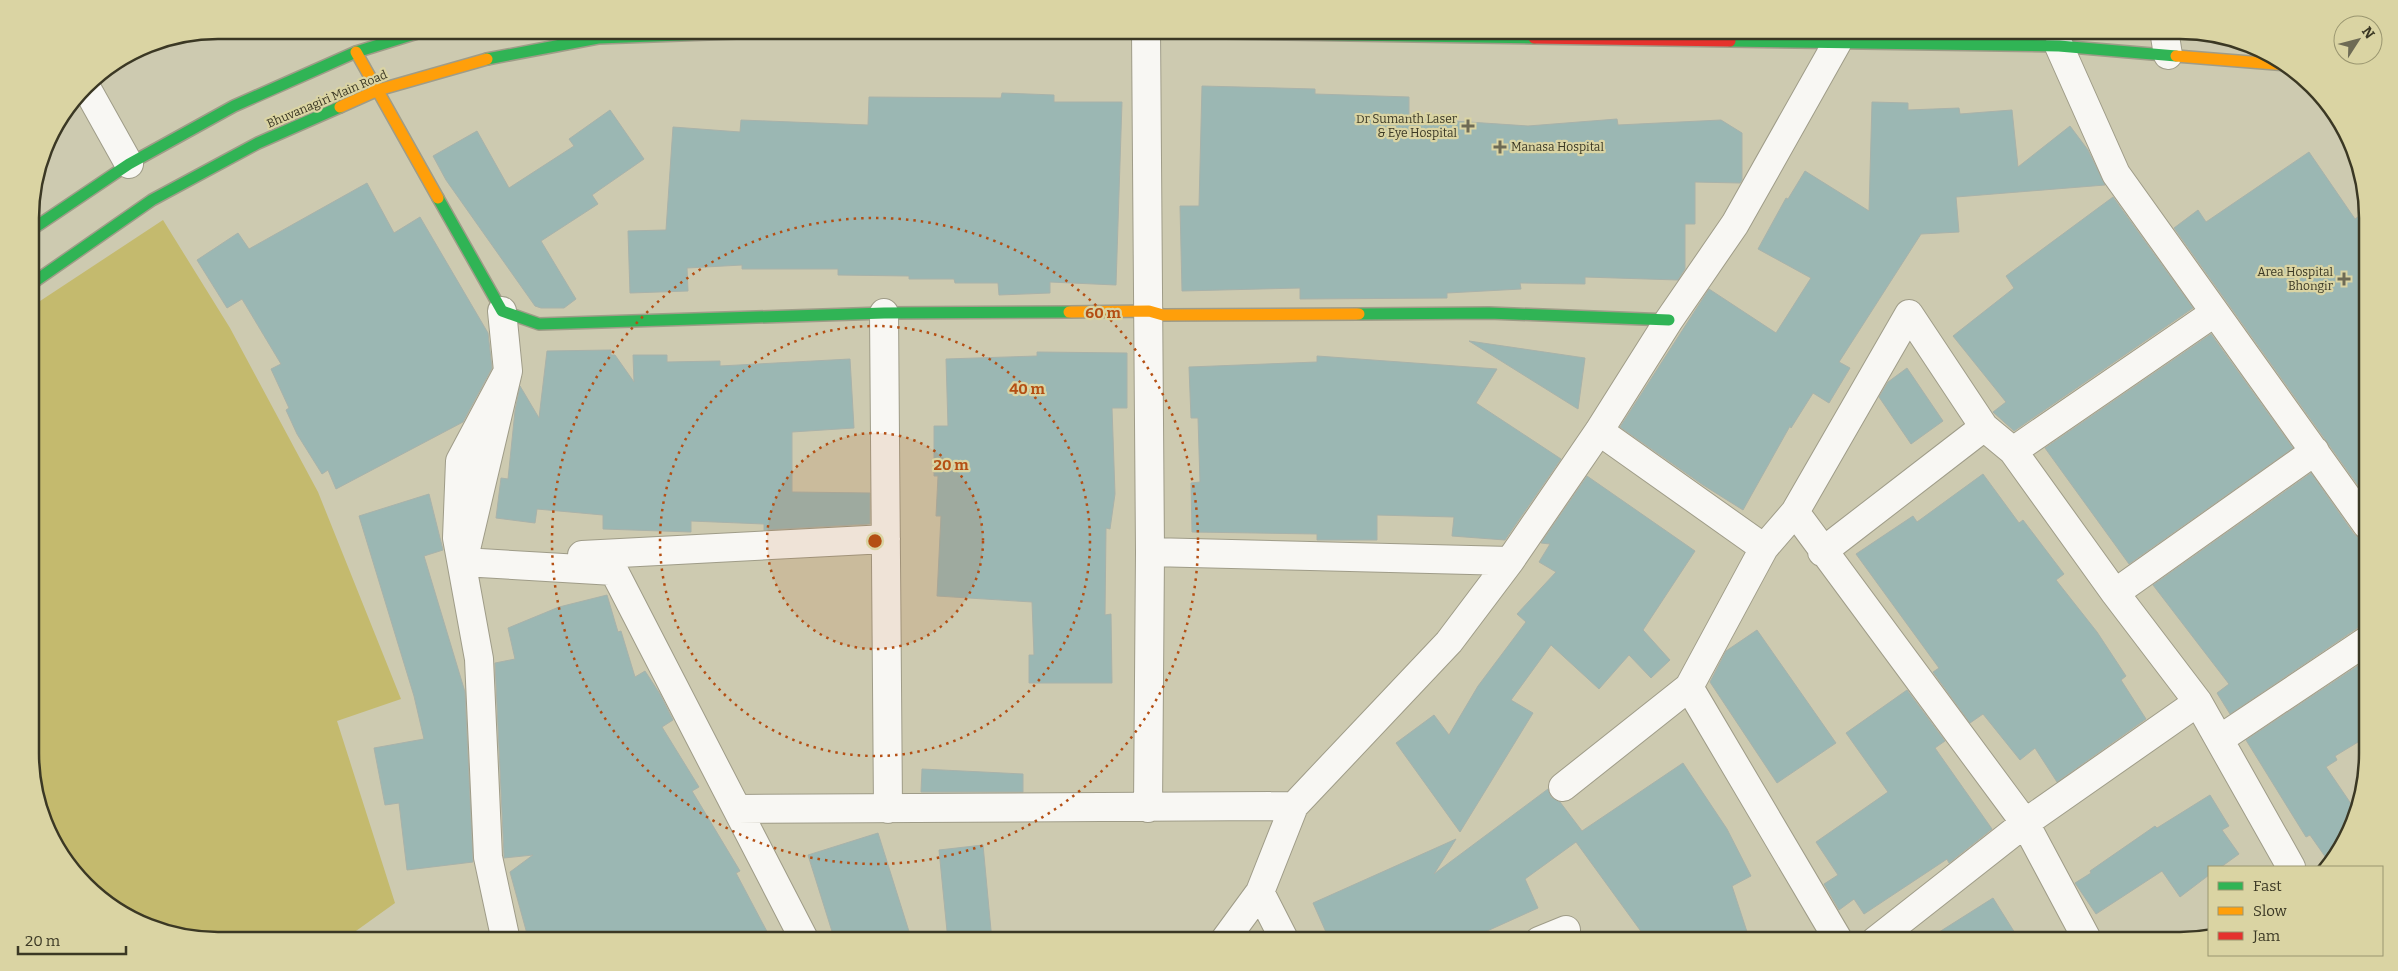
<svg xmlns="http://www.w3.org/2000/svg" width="2398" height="971" viewBox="0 0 2398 971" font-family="Bitter,serif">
<rect width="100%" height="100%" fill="#cdcab0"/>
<path fill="#c4ba6e" d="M 163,220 L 230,328 L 318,492 L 401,699 L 337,721 L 395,903 L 342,941 L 217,941 L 157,931 L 113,909 L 76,877 L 49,836 L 34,790 L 31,307 Z"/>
<path fill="#9bb7b3" stroke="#a8b2aa" d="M 1202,86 L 1315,89 L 1315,94 L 1409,97 L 1409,118 L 1528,126 L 1617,119 L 1618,125 L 1721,120 L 1742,133 L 1742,180 L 1740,183 L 1695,182 L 1695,224 L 1685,224 L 1685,269 L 1678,280 L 1585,277 L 1585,284 L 1520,283 L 1521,289 L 1447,293 L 1447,298 L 1300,299 L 1300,288 L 1182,291 L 1180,206 L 1199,206 Z
M 1002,93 L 1054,95 L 1054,102 L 1122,102 L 1116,285 L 1050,282 L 1050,293 L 999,295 L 998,283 L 955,283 L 954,279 L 909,279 L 909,276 L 838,275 L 838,269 L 742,269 L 742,265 L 687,268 L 688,291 L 630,293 L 628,231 L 666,230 L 673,127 L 740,132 L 741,120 L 868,125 L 869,97 L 1001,98 Z
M 1872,102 L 1908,103 L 1908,110 L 1959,108 L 1960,114 L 2012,110 L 2018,167 L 2070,126 L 2088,150 L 2105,185 L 1956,197 L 1959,232 L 1921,234 L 1839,362 L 1850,368 L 1829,403 L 1813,393 L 1791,428 L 1790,426 L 1743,510 L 1703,485 L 1620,427 L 1709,289 L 1776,333 L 1811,278 L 1758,249 L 1786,198 L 1788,199 L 1805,171 L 1869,211 Z
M 610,110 L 644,159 L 592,195 L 598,204 L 541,241 L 576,299 L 564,308 L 541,308 L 535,306 L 446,180 L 433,156 L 477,131 L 509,188 L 574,146 L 569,139 Z
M 2309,152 L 2355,219 L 2366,211 L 2367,498 L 2174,228 L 2198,210 L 2206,222 Z
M 367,183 L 394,233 L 420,217 L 488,333 L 492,368 L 463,422 L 336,489 L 328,470 L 322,474 L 297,434 L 286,410 L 289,408 L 271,369 L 281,364 L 242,299 L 227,308 L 197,260 L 238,233 L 249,249 Z
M 2113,197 L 2193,308 L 2014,431 L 1993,412 L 2006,402 L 1953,336 L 2014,288 L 2006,276 Z
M 2211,334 L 2293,448 L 2129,564 L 2045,448 Z
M 1469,341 L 1585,358 L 1578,409 Z
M 611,350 L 611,355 L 615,355 L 634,382 L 633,355 L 667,355 L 667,362 L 720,361 L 720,366 L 850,359 L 854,428 L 792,432 L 792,492 L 870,493 L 870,524 L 764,530 L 764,524 L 691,521 L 691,532 L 603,529 L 603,515 L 537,509 L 535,523 L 496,518 L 501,478 L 508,479 L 515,411 L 520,386 L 539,418 L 547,351 Z
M 1037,352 L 1127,353 L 1127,408 L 1112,408 L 1115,494 L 1110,529 L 1106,528 L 1105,615 L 1111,614 L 1112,683 L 1029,683 L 1029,655 L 1034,655 L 1032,602 L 937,596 L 941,516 L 936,516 L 938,476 L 934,476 L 934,426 L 948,426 L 946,359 L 1037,356 Z
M 1317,356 L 1497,369 L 1476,403 L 1561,459 L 1505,540 L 1452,536 L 1454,517 L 1377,515 L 1377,540 L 1317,540 L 1317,534 L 1192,532 L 1191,483 L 1200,482 L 1198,418 L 1191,418 L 1189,367 L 1317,362 Z
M 1907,368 L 1943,421 L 1911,444 L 1879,397 L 1888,382 Z
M 2311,473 L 2354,534 L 2360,539 L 2367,540 L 2368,624 L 2359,627 L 2230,714 L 2217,693 L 2229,684 L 2153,585 Z
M 1983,474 L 2019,523 L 2023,520 L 2064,574 L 2056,580 L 2097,632 L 2126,676 L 2121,680 L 2146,719 L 2057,782 L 2035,748 L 2020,760 L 1983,714 L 1970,723 L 1933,672 L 1939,668 L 1856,554 L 1913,516 L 1917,522 Z
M 1587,476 L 1695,551 L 1643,630 L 1670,660 L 1651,678 L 1629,655 L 1599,689 L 1551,645 L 1511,700 L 1533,713 L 1460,832 L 1396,743 L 1434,715 L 1449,735 L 1478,686 L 1526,622 L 1517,614 L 1556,572 L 1539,562 L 1550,544 L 1541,543 Z
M 429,494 L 443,550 L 424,556 L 465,692 L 473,862 L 407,870 L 399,803 L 385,805 L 374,748 L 424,739 L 414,696 L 359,516 Z
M 607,595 L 618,632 L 621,631 L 635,677 L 645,671 L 660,694 L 673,720 L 662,727 L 699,787 L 692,791 L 740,871 L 736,873 L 772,941 L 529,941 L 510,872 L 533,855 L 504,858 L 504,855 L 495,663 L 515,659 L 508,628 L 559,607 Z
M 1757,630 L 1836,743 L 1777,783 L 1710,682 L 1726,651 Z
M 2368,659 L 2368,736 L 2335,756 L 2337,760 L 2326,767 L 2358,814 L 2331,865 L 2310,835 L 2306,837 L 2246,740 Z
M 1907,690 L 1945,741 L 1935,748 L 1992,829 L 1949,863 L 1947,859 L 1864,914 L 1854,899 L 1839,910 L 1824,884 L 1838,875 L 1816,842 L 1888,792 L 1846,733 Z
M 1683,763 L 1727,829 L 1751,876 L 1732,886 L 1750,941 L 1648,941 L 1576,842 L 1525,879 L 1538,908 L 1465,941 L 1330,941 L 1313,903 L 1456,839 L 1434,874 L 1548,789 L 1551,797 L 1560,802 L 1582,831 Z
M 922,769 L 1023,774 L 1023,792 L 921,792 Z
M 2210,795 L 2229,826 L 2222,830 L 2239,854 L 2221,867 L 2209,867 L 2209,875 L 2180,897 L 2162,871 L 2096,914 L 2075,883 L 2091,873 L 2090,871 L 2155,826 L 2157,828 Z
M 878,833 L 912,941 L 835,941 L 808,855 Z
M 983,845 L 992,941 L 948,941 L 939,850 Z
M 1993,898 L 2020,941 L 1925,941 Z"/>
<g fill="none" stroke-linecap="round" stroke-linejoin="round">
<defs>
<path id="street" d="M 1146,30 L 1150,552 L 1148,808
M 2164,30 L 2168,55
M 2059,46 L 2116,174 L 2367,525
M 86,87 L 129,164
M 502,311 L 508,371 L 460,461 L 457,538 L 479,659 L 488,857 L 506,941
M 884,313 L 888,809
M 508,371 L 463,562 L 614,571 L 805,941
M 1599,431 L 1764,548 L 1795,512 L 1909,314 L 1984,427 L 2013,451 L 2115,593 L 2198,702
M 2013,451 L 2214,313
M 1795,512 L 2025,823 L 2088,941
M 1150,552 L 1510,561
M 1822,552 L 1984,427
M 582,555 L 886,539
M 2115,593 L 2315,451
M 1689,687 L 1839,941
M 2220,739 L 2368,640
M 1563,787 L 1689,687 L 1764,548
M 737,809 L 1294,806
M 1260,892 L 1285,941
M 1224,941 L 1260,892 L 1294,806 L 1449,642 L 1510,561 L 1599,431 L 1669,320 L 1735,224 L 1837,43 L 1836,30
M 1539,941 L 1566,930
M 1875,941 L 2025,823 L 2198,702 L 2291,867"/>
<path id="fast" d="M 1164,32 L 1534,38
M 1730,41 L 2059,46 L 2176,56
M 487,59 L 598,38 L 793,31 L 995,32
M 438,198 L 502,311 L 539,324 L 884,313 L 1069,312
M 31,230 L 129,164 L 234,106 L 356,52 L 427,30
M 31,284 L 152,200 L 258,143 L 340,107
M 1359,314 L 1489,313 L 1669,320"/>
<path id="slow" d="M 995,32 L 1164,32
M 356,52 L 438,198
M 2176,56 L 2288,65
M 340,107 L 378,90 L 487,59
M 1069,312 L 1149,311 L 1163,315 L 1359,314"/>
<path id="jam" d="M 1534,38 L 1730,41"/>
</defs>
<use href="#street" stroke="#9f9c88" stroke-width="30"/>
<use href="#fast" stroke="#9f9c88" stroke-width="14"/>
<use href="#slow" stroke="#9f9c88" stroke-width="14"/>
<use href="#jam" stroke="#9f9c88" stroke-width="14"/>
<use href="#street" stroke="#f8f7f3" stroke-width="28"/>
<use href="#fast" stroke="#30b455" stroke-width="11"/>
<use href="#slow" stroke="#ff9f0a" stroke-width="11"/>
<use href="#jam" stroke="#e5322d" stroke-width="11"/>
</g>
<circle cx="875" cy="541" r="108" fill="#b44f13" fill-opacity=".12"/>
<g fill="none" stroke="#b44f13" stroke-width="2.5" stroke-dasharray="2.5 5">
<circle cx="875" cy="541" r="108"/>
<circle cx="875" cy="541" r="215"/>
<circle cx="875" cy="541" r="323"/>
</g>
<g fill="#6e6b55" stroke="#dad4a3" stroke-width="2">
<path d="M1465.5 118.5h5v5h5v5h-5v5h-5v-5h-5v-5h5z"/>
<path d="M1497.5 139.5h5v5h5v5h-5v5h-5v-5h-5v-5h5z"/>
<path d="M2341.5 271.5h5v5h5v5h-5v5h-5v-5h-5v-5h5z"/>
</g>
<g text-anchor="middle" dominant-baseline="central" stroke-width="4.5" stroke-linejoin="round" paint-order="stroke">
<g font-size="12" fill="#3b3824" stroke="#dad4a3">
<text transform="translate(327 99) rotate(-23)">Bhuvanagiri Main Road</text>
</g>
<g font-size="12" fill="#3b3824" stroke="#dad4a3" text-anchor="end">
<text x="1457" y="119">Dr Sumanth Laser<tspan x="1457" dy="14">&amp; Eye Hospital</tspan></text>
<text x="1511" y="147" text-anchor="start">Manasa Hospital</text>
<text x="2333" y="272">Area Hospital<tspan x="2333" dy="14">Bhongir</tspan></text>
</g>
</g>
<path d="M0 0H2398V971H0ZM218 39H2180A179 179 0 0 1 2359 218V753A179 179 0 0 1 2180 932H218A179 179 0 0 1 39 753V218A179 179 0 0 1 218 39Z" fill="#dad4a3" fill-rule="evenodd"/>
<path fill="none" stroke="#3b3824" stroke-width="2.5" d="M218 39H2180A179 179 0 0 1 2359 218V753A179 179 0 0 1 2180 932H218A179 179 0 0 1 39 753V218A179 179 0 0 1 218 39Z"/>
<circle cx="875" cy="541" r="8" fill="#b44f13" stroke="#dad4a3" stroke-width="2.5"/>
<g font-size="15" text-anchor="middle" font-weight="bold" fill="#b44f13" stroke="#dad4a3" stroke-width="4.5" stroke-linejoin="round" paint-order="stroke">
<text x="1103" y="318">60 m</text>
<text x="1027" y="394">40 m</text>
<text x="951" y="470">20 m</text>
</g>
<rect x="2208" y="866" width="175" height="90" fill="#dad4a3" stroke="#9a9670"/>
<rect x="2218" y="882" width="25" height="8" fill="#30b455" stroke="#9a9670"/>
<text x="2253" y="891" font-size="15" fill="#3b3824">Fast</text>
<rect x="2218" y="907" width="25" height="8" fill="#ff9f0a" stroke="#9a9670"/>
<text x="2253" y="916" font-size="15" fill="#3b3824">Slow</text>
<rect x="2218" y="932" width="25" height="8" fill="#e5322d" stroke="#9a9670"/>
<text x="2253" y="941" font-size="15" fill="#3b3824">Jam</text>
<g transform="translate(2358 40) rotate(54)"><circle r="24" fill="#dad4a3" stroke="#9a9670"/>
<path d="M0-4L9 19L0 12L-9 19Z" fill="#6e6b55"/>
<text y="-8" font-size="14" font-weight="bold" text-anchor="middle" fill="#3b3824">N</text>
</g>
<path d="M18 946v8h108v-8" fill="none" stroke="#3b3824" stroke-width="2.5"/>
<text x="25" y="946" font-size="15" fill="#3b3824" stroke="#dad4a3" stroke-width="4" paint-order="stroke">20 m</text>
</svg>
